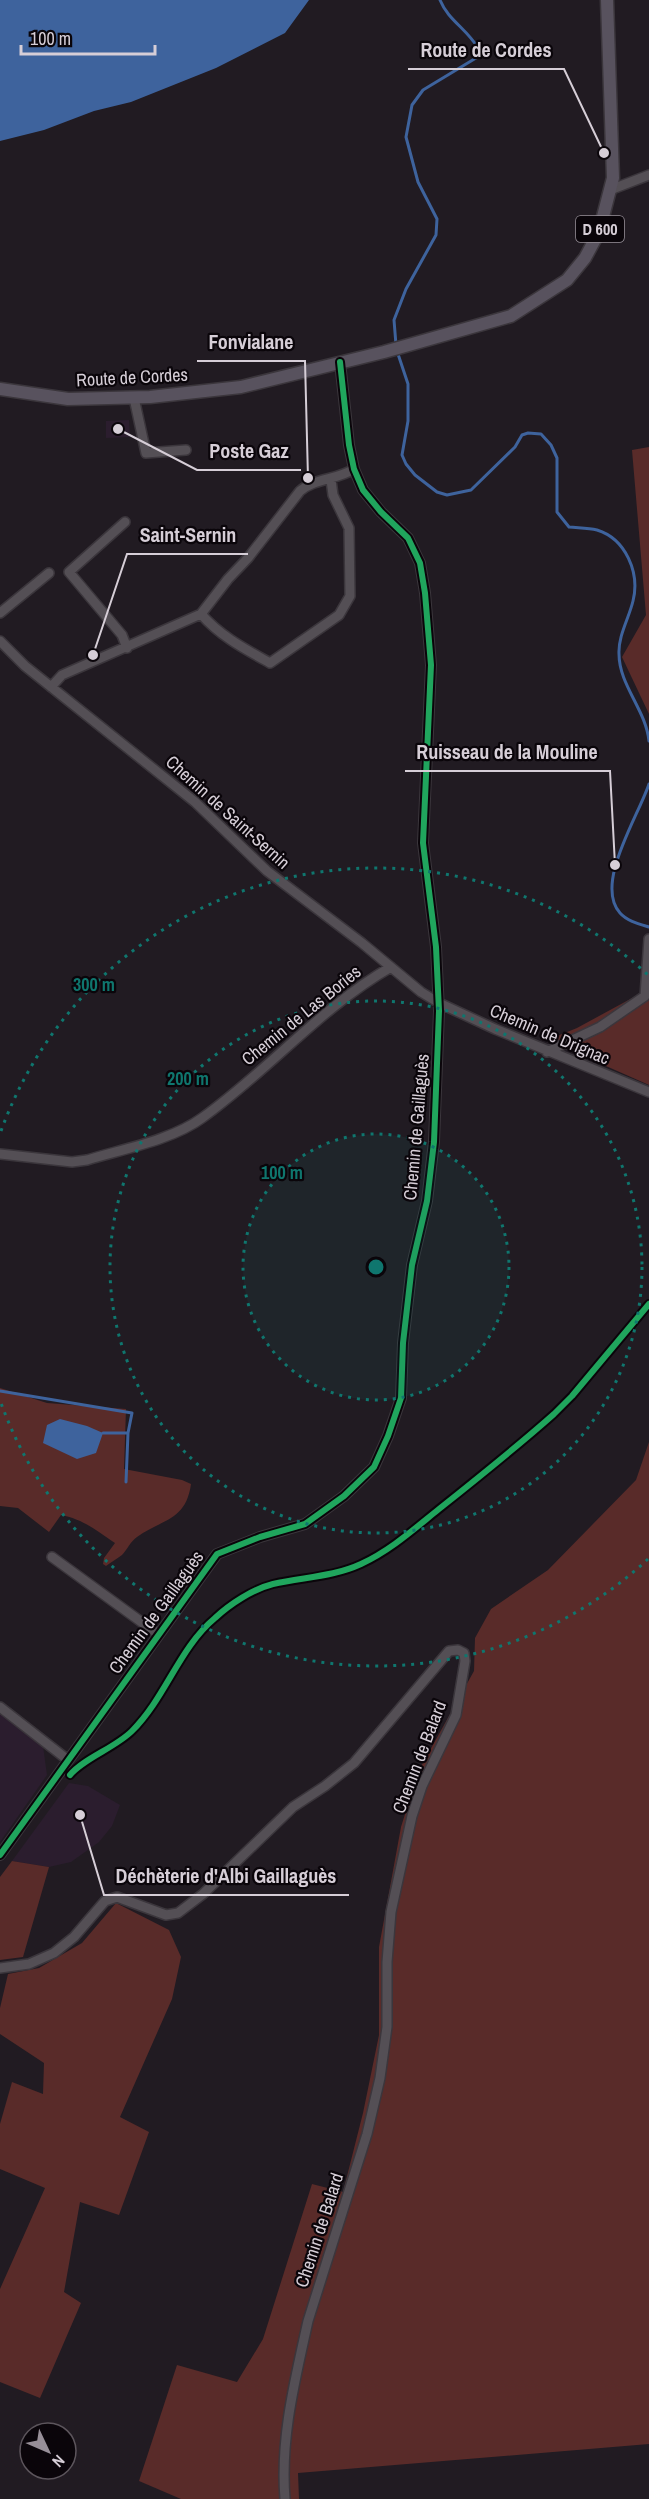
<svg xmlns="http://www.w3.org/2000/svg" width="649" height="2499" viewBox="0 0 649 2499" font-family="'Archivo Narrow',sans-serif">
<rect width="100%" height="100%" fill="#211b22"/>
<path fill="#2b1d2e" d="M 129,420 L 130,437 L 106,438 L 106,421 Z
M 0,1713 L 43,1746 L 47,1775 L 0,1842 Z
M 69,1783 L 88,1786 L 120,1805 L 112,1826 L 99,1842 L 71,1862 L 49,1867 L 12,1861 Z"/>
<path fill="#592b29" d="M 649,447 L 649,714 L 622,657 L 646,615 L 632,450 Z
M 649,965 L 649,1085 L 547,1040 L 577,1028 L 645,991 Z
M 0,1388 L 47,1403 L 126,1409 L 124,1469 L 182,1480 L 191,1484 C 186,1521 162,1519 137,1537 C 130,1542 127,1550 122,1555 C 117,1559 111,1562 106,1566 L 103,1564 L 104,1558 L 115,1543 C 95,1530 85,1520 61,1515 L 49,1532 L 18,1508 L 0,1506 Z
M 649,1442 L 649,2444 L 298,2473 L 299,2499 L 181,2499 L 139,2481 L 177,2365 L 237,2382 L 263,2339 L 312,2184 L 343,2192 L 363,2113 L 379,2035 L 379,1947 L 401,1827 L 419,1770 L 474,1671 L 475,1638 L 491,1609 L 548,1570 L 636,1480 Z
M 12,1861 L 49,1867 L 23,1957 L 0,1960 L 0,1877 Z
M 116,1903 L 169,1930 L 181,1957 L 172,1999 L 120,2117 L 149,2132 L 119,2215 L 80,2202 L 64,2292 L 81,2303 L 40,2398 L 0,2382 L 0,2289 L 45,2188 L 0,2169 L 0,2124 L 12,2082 L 43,2094 L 44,2063 L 0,2034 L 0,2008 L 8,1974 L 39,1968 L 82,1943 Z"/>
<path fill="#3e639d" d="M 0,0 L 309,0 L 285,33 L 216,68 L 131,102 L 94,111 L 44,130 L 0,141 Z
M 60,1419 L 87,1426 L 103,1433 L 96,1453 L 77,1459 L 43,1443 L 47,1425 Z"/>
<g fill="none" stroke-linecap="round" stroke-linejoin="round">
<path stroke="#3e639d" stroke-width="3" d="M 396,345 L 394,320 L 406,289 L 436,235 L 437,219 L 418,182 L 406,137 L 412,105 L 423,90 L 476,58 L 478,48 C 467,29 448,20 440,0
M 397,351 L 408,384 L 408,421 L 402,455 L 406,464 L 415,475 L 437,492 L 447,495 L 471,490 L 515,447 L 522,435 L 528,433 L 541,434 L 551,445 L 557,458 L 557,512 L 569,527 C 578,528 588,528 597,530 C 626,539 640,573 633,601 C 629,618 618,636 619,654 C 619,685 646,710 649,741
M 649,784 C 638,817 594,884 620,913 C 627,921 639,924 649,927
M 0,1391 L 132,1413 L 128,1433
M 103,1433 L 128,1433 L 126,1482"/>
<defs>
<path id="minor" d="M 610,190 L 649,175
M 134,398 L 146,453 L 186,450
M 125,522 L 69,572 L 122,635 L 127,648
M 0,613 L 49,573
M 201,614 C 220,636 245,649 270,663 L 339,615 L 350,596 L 349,528 L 333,495 L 331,480
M 0,641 L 25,666 L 195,802 L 267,871 L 362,943 L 421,992 L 439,1003 L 495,1029 L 649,1092
M 51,687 L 62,675 L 201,614 L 228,579 L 248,558 L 300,491 C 315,478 337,480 354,469
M 547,1052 L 600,1027 L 645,996 L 649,939
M 0,1154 L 72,1162 L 87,1160 C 123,1149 172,1140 202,1118 C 268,1071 321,1007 391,967
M 52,1557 L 158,1634
M 0,1707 L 68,1760
M 0,1855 L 217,1554 L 260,1537 L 305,1524 L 344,1496 L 374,1467 L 388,1436 L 401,1398 L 403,1343 L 412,1265 L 427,1201 L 434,1142 L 439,1011 L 436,947 L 423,843 L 431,665 L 425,593 L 420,563 L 408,538 L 381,512 L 363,490 L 354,469 L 349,445 L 340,362
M 0,1968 L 29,1964 L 54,1953 L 74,1937 L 105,1901 L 117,1897 L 166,1915 L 178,1913 L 203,1894 L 293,1807 L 325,1786 L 354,1763 L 449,1651 L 458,1650 L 464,1653 L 465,1661 L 456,1715 L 422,1786 L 412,1816 L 391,1912 L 387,1962 L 387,2027 L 380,2078 L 367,2134 L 308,2321 C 295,2380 280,2438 285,2499"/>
<path id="major" d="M 0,389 L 68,399 L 150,397 L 241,387 L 384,352 L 511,316 L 567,280 L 585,258 L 599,232 L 613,178 L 607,0"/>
</defs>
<use href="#minor" stroke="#3b363c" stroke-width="12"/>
<use href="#major" stroke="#3b363c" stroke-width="15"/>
<use href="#minor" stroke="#544f55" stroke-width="9"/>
<use href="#major" stroke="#58525e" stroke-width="12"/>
<defs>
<path id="cycleway" d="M 70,1775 C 84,1758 115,1748 132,1731 C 166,1697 179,1648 215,1618 C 230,1604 253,1589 273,1584 C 303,1577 333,1577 361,1564 C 391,1550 414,1529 439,1509 C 478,1478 517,1447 554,1414 L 572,1396 L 649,1304
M 0,1855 L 217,1554 L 260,1537 L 305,1524 L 344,1496 L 374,1467 L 388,1436 L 401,1398 L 403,1343 L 412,1265 L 427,1201 L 434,1142 L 439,1011 L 436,947 L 423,843 L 431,665 L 425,593 L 420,563 L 408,538 L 381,512 L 363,490 L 354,469 L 349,445 L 340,362"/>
</defs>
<use href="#cycleway" stroke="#0a050a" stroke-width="10"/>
<use href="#cycleway" stroke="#20a55d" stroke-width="6"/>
</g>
<circle cx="376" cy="1267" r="133" fill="#0f766e" fill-opacity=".12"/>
<g fill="none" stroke="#0f766e" stroke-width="3" stroke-dasharray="3 6">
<circle cx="376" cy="1267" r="133"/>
<circle cx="376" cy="1267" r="266"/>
<path d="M648 1559A399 399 0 0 1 1 1403M1 1131A399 399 0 0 1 648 975"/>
</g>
<g text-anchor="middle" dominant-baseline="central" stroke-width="4.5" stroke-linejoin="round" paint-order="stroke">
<rect fill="#0a050a" stroke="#99929a" stroke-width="1.5" x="576" y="216" width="48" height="26" rx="4.5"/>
<g font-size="16" font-weight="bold" fill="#d6ced7">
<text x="600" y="229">D 600</text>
</g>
<g font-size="18" fill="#d6ced7" stroke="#0a050a">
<text transform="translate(132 377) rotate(-3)">Route de Cordes</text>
<text transform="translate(228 812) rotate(42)">Chemin de Saint-Sernin</text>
<text transform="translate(301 1015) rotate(-39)">Chemin de Las Bories</text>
<text transform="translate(550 1034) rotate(23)">Chemin de Drignac</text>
<text transform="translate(416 1127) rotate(-85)">Chemin de Gaillaguès</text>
<text transform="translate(156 1612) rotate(-54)">Chemin de Gaillaguès</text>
<text transform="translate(419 1757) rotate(-69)">Chemin de Balard</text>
<text transform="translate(319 2230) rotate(-72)">Chemin de Balard</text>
</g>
</g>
<circle cx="376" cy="1267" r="9" fill="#0f766e" stroke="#0a050a" stroke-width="3"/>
<g font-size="18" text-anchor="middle" font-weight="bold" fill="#0f766e" stroke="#0a050a" stroke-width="4.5" stroke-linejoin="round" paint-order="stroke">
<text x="94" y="991">300 m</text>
<text x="188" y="1085">200 m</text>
<text x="282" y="1179">100 m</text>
</g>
<path fill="none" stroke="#d6ced7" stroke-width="2" d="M604 153L564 69H408M308 478L305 361H197M118 429L197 470H301M93 655L127 554H248M615 865L610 771H405M80 1815L104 1895H349"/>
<g fill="#d6ced7" stroke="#0a050a" stroke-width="2">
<circle cx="604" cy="153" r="6"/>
<circle cx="308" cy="478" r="6"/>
<circle cx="118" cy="429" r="6"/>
<circle cx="93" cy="655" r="6"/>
<circle cx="615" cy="865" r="6"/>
<circle cx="80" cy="1815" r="6"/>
</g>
<g font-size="20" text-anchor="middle" font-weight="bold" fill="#d6ced7" stroke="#0a050a" stroke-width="4.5" stroke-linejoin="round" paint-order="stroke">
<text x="486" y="57">Route de Cordes</text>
<text x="251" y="349">Fonvialane</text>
<text x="249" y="458">Poste Gaz</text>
<text x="188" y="542">Saint-Sernin</text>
<text x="507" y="759">Ruisseau de la Mouline</text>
<text x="226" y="1883">Déchèterie d'Albi Gaillaguès</text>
</g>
<g transform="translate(48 2451) rotate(134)"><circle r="28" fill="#0a050a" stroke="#5c555c" stroke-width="1.5"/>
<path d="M0-4.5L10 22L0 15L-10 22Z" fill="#978f98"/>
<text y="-9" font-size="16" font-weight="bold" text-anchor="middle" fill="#d6ced7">N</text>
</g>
<path d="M21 45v9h134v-9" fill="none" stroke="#d6ced7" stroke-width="3"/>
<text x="30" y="45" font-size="18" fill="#d6ced7" stroke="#0a050a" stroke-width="4.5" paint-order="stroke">100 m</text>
</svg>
